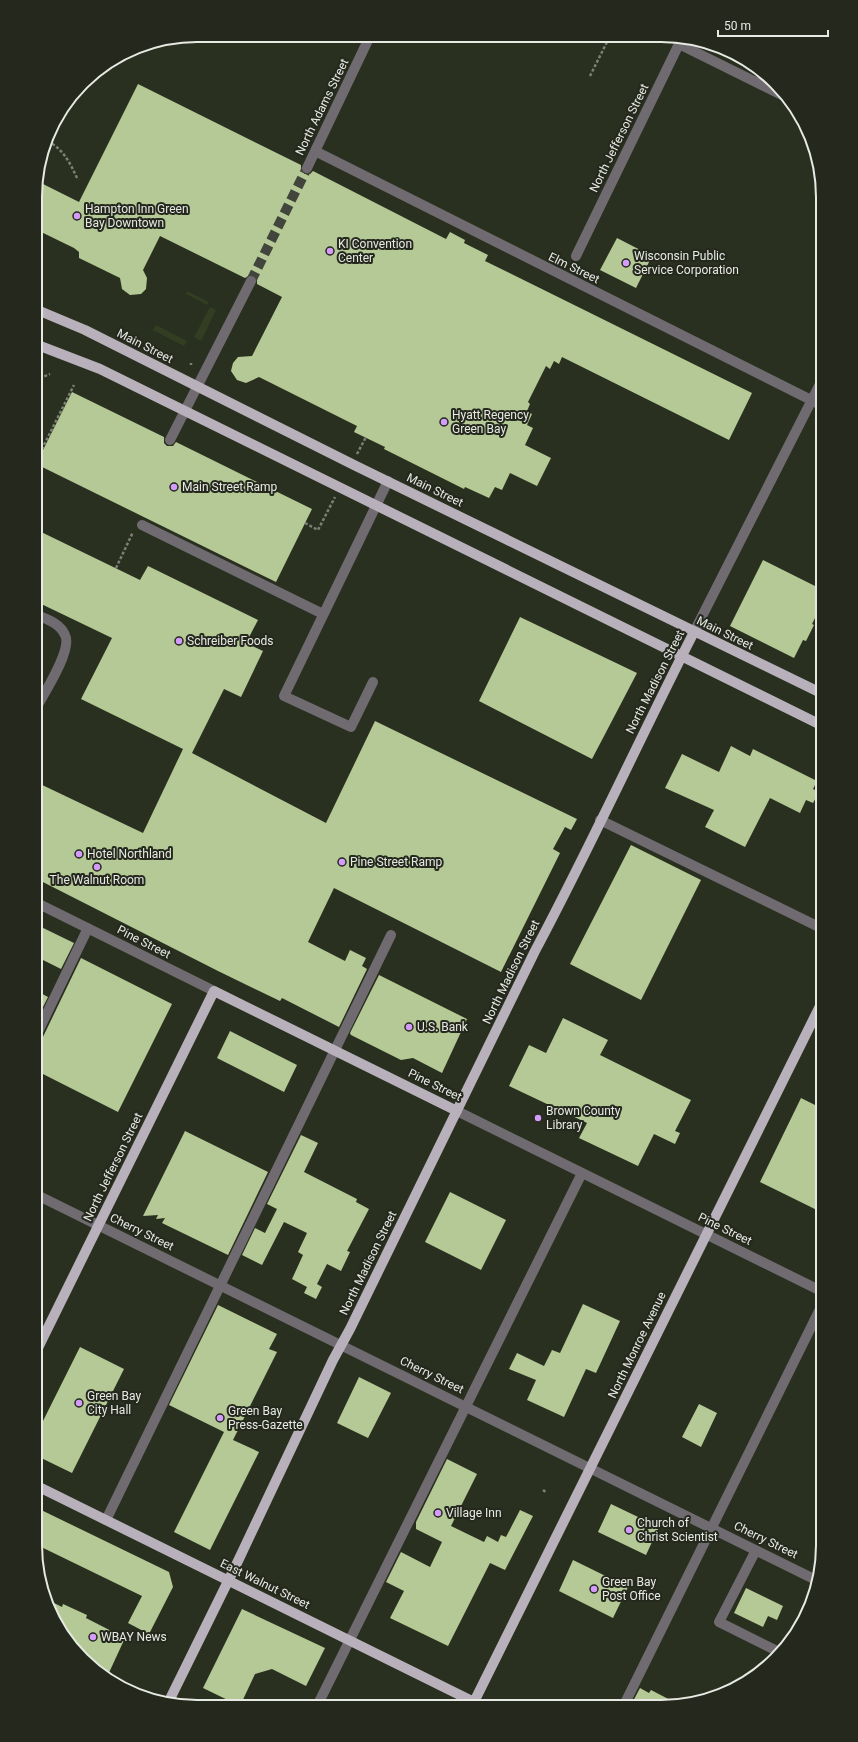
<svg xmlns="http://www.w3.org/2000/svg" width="858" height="1742" viewBox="0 0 858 1742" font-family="Roboto,sans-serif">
<rect width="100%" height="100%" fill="#24281d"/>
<path fill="#2a301f" d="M 197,35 L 693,38 L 733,52 L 768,75 L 796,107 L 814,145 L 823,197 L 823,1556 L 814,1597 L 790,1644 L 760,1674 L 713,1698 L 661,1707 L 175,1706 L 135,1695 L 90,1667 L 62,1635 L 44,1597 L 35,1545 L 35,186 L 52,125 L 90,75 L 135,47 Z"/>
<path fill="#323d21" d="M 187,291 L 209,302 L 207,305 L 186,294 Z
M 210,307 L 216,310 L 201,341 L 194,337 Z
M 156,325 L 187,341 L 184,346 L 153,330 Z"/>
<path fill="#b4c995" d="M 138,84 L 301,165 L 301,171 L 305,174 L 310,174 L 313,171 L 446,239 L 450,232 L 465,240 L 464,243 L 488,255 L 485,261 L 752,393 L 729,440 L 562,357 L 559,364 L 554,361 L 550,369 L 546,366 L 528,402 L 530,404 L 527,411 L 532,414 L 527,425 L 533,428 L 525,445 L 551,458 L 537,486 L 510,473 L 502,490 L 495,487 L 489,498 L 465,487 L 464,489 L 384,449 L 385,447 L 354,432 L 357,426 L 259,377 L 246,383 L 237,380 L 231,371 L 233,363 L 238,357 L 252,356 L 282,297 L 257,284 L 257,280 L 254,275 L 250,275 L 245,278 L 160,236 L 143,270 L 147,278 L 146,289 L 141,294 L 130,295 L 122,289 L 120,278 L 79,258 L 79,252 L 74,248 L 35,229 L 37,181 L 79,202 Z
M 617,238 L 652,256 L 636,288 L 600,270 Z
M 72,392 L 164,437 L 164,443 L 167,446 L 173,446 L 176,442 L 312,509 L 276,582 L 36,464 Z
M 35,529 L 140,580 L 148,566 L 258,620 L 246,643 L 263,651 L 241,697 L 224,689 L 192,753 L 326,823 L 375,721 L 577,819 L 571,830 L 565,827 L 553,849 L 560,853 L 501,972 L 334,888 L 308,942 L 345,961 L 350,950 L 366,958 L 362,966 L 367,969 L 339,1027 L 282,998 L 280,1001 L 218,971 L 35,878 L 35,790 L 38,783 L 143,833 L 183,749 L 81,699 L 112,638 L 35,601 Z
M 763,560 L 823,590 L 823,602 L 812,624 L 814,625 L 806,641 L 803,640 L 794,658 L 730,626 Z
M 520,617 L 637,673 L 592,759 L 479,701 Z
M 731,746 L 750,756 L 753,749 L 817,781 L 813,789 L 819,792 L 813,803 L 806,800 L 800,813 L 770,798 L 745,847 L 705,827 L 714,810 L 665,788 L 682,754 L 719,772 Z
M 631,845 L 701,880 L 641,1000 L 570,964 Z
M 35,924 L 74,943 L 61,969 L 35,956 Z
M 81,958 L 172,1004 L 118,1112 L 35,1070 L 35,1044 L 41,1041 Z
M 379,975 L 467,1019 L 442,1073 L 413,1058 L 401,1060 L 351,1035 L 350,1033 Z
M 35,990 L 48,997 L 35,1023 Z
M 563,1018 L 608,1040 L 600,1055 L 691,1100 L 675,1131 L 680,1133 L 675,1144 L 654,1134 L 638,1166 L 579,1138 L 587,1123 L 509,1086 L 529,1045 L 546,1053 Z
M 230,1031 L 297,1065 L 284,1092 L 217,1058 Z
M 801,1098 L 823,1109 L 823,1120 L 818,1131 L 823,1134 L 823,1213 L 760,1182 Z
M 185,1131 L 268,1172 L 228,1255 L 162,1223 L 165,1218 L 156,1219 L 158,1215 L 143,1216 Z
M 301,1135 L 318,1143 L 304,1172 L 357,1199 L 356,1202 L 369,1209 L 347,1251 L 350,1252 L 341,1271 L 327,1264 L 317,1284 L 322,1287 L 316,1299 L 304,1293 L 307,1287 L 292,1279 L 303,1255 L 298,1252 L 307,1233 L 284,1222 L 262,1265 L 242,1255 L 255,1228 L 265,1233 L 277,1209 L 267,1204 Z
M 450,1192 L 506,1220 L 481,1270 L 425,1242 Z
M 583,1304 L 620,1321 L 596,1373 L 586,1369 L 564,1417 L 527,1400 L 536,1380 L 509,1369 L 517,1353 L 544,1366 L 552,1350 L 560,1353 Z
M 218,1305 L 277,1334 L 269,1349 L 277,1352 L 233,1440 L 259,1452 L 210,1550 L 174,1532 L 224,1432 L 169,1405 Z
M 80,1347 L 124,1369 L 72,1473 L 35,1455 L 35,1437 Z
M 359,1377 L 391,1393 L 368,1438 L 337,1423 Z
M 699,1404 L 717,1413 L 701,1447 L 682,1437 Z
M 447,1459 L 477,1474 L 451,1526 L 484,1542 L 487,1536 L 498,1542 L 501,1535 L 506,1537 L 520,1510 L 533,1516 L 505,1570 L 490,1563 L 448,1646 L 390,1618 L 404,1591 L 386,1582 L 401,1552 L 430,1567 L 442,1542 L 416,1529 L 416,1522 Z
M 611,1504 L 659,1527 L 646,1555 L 598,1532 Z
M 35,1507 L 169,1572 L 173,1587 L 149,1634 L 128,1623 L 142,1596 L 35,1544 Z
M 573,1560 L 628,1587 L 613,1618 L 559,1591 Z
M 746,1588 L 783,1606 L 777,1620 L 768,1616 L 763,1627 L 734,1613 Z
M 44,1598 L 62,1607 L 63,1604 L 87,1615 L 86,1618 L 125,1638 L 107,1677 L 90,1667 L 62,1635 Z
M 242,1609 L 325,1648 L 306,1686 L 272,1669 L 255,1674 L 240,1706 L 203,1688 Z
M 640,1688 L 649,1693 L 651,1690 L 678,1704 L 661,1707 L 630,1707 Z"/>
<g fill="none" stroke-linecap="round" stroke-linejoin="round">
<path stroke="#41453b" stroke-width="10" stroke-dasharray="10 5" stroke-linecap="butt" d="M 251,281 L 307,168"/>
<path stroke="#7c7f76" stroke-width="2.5" stroke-dasharray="3 2" stroke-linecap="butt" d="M 590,76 L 609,38
M 48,141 C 64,150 70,163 78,180
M 191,363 L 191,365
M 35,380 L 50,374
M 357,454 L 366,437
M 38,461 L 36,461 L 74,385
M 305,523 L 318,530 L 335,497
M 116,568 L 133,532
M 543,1490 L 547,1493"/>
<path stroke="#6f6b71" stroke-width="10" d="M 315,151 L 823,406
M 307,168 L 370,36
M 576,256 L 679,44 L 788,98
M 170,440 L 251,281
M 142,525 L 323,614
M 694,632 L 823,378
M 373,682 L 351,727 L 284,696 L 388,481
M 35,710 C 43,695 73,650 65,635 C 60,623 46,619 35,614
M 600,820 L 823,929
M 35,902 L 214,991
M 35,1038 L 88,928
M 457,1111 L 823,1292
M 35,1194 L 818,1581
M 106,1520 L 391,935
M 756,1550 L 719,1622 L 781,1653
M 474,1702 L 483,1706
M 317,1706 L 582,1173
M 623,1707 L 823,1303"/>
<path stroke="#b8b1bc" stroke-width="10" d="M 35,309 L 85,330 L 356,466 L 823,694
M 35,344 L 100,369 L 823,726
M 35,1354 L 214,991 L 457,1111
M 35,1485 L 474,1702
M 168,1703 L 238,1561 L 333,1360 L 350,1329 L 535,951 C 591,846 640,738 694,632
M 472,1706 L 823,1000"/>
</g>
<g fill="#d59bfb" stroke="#24281d" stroke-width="1.5">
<circle cx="77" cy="216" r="4"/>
<circle cx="330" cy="251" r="4"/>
<circle cx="626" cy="263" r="4"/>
<circle cx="444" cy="422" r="4"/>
<circle cx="174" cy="487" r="4"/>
<circle cx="179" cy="641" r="4"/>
<circle cx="79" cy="854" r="4"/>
<circle cx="342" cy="862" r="4"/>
<circle cx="97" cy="867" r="4"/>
<circle cx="409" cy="1027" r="4"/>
<circle cx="538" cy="1118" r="4"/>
<circle cx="79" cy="1403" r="4"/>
<circle cx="220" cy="1418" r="4"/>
<circle cx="438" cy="1513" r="4"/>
<circle cx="629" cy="1530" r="4"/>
<circle cx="594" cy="1589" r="4"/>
<circle cx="93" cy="1637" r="4"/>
</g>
<g text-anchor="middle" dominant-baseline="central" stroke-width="4" stroke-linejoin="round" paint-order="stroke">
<g font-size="12" fill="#e7eae3" stroke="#24281d">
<text transform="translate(322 107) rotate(-64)">North Adams Street</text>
<text transform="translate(619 138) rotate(-64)">North Jefferson Street</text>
<text transform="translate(574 268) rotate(26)">Elm Street</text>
<text transform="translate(145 346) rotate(27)">Main Street</text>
<text transform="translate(435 490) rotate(26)">Main Street</text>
<text transform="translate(725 633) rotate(26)">Main Street</text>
<text transform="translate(655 682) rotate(-63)">North Madison Street</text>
<text transform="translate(144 942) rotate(27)">Pine Street</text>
<text transform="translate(511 972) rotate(-64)">North Madison Street</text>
<text transform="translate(435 1085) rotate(26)">Pine Street</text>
<text transform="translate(113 1167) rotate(-64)">North Jefferson Street</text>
<text transform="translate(725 1229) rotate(26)">Pine Street</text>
<text transform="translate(142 1232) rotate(26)">Cherry Street</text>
<text transform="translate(368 1263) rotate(-64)">North Madison Street</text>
<text transform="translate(637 1345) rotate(-64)">North Monroe Avenue</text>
<text transform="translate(432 1375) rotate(26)">Cherry Street</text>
<text transform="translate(766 1540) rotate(26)">Cherry Street</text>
<text transform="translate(265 1584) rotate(26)">East Walnut Street</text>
</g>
<g font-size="12" fill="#e7eae3" stroke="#24281d" text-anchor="start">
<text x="85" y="209">Hampton Inn Green<tspan x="85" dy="14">Bay Downtown</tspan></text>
<text x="338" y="244">KI Convention<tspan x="338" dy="14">Center</tspan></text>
<text x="634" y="256">Wisconsin Public<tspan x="634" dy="14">Service Corporation</tspan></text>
<text x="452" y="415">Hyatt Regency<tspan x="452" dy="14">Green Bay</tspan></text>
<text x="182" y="487">Main Street Ramp</text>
<text x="187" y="641">Schreiber Foods</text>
<text x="87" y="854">Hotel Northland</text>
<text x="350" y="862">Pine Street Ramp</text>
<text x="97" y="880" text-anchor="middle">The Walnut Room</text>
<text x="417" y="1027">U.S. Bank</text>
<text x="546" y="1111">Brown County<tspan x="546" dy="14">Library</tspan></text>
<text x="87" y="1396">Green Bay<tspan x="87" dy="14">City Hall</tspan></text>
<text x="228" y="1411">Green Bay<tspan x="228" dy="14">Press-Gazette</tspan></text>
<text x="446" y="1513">Village Inn</text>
<text x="637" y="1523">Church of<tspan x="637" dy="14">Christ Scientist</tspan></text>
<text x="602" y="1582">Green Bay<tspan x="602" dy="14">Post Office</tspan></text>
<text x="101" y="1637">WBAY News</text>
</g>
</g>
<path d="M0 0H858V1742H0ZM197 42H661A155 155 0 0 1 816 197V1545A155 155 0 0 1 661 1700H197A155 155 0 0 1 42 1545V197A155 155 0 0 1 197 42Z" fill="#24281d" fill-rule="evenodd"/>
<path fill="none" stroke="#e7eae3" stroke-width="2" d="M197 42H661A155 155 0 0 1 816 197V1545A155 155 0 0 1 661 1700H197A155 155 0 0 1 42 1545V197A155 155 0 0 1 197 42Z"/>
<path d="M718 30v6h110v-6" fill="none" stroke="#e7eae3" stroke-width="2"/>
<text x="724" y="30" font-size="12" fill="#e7eae3" stroke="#24281d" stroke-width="3" paint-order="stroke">50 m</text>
</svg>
